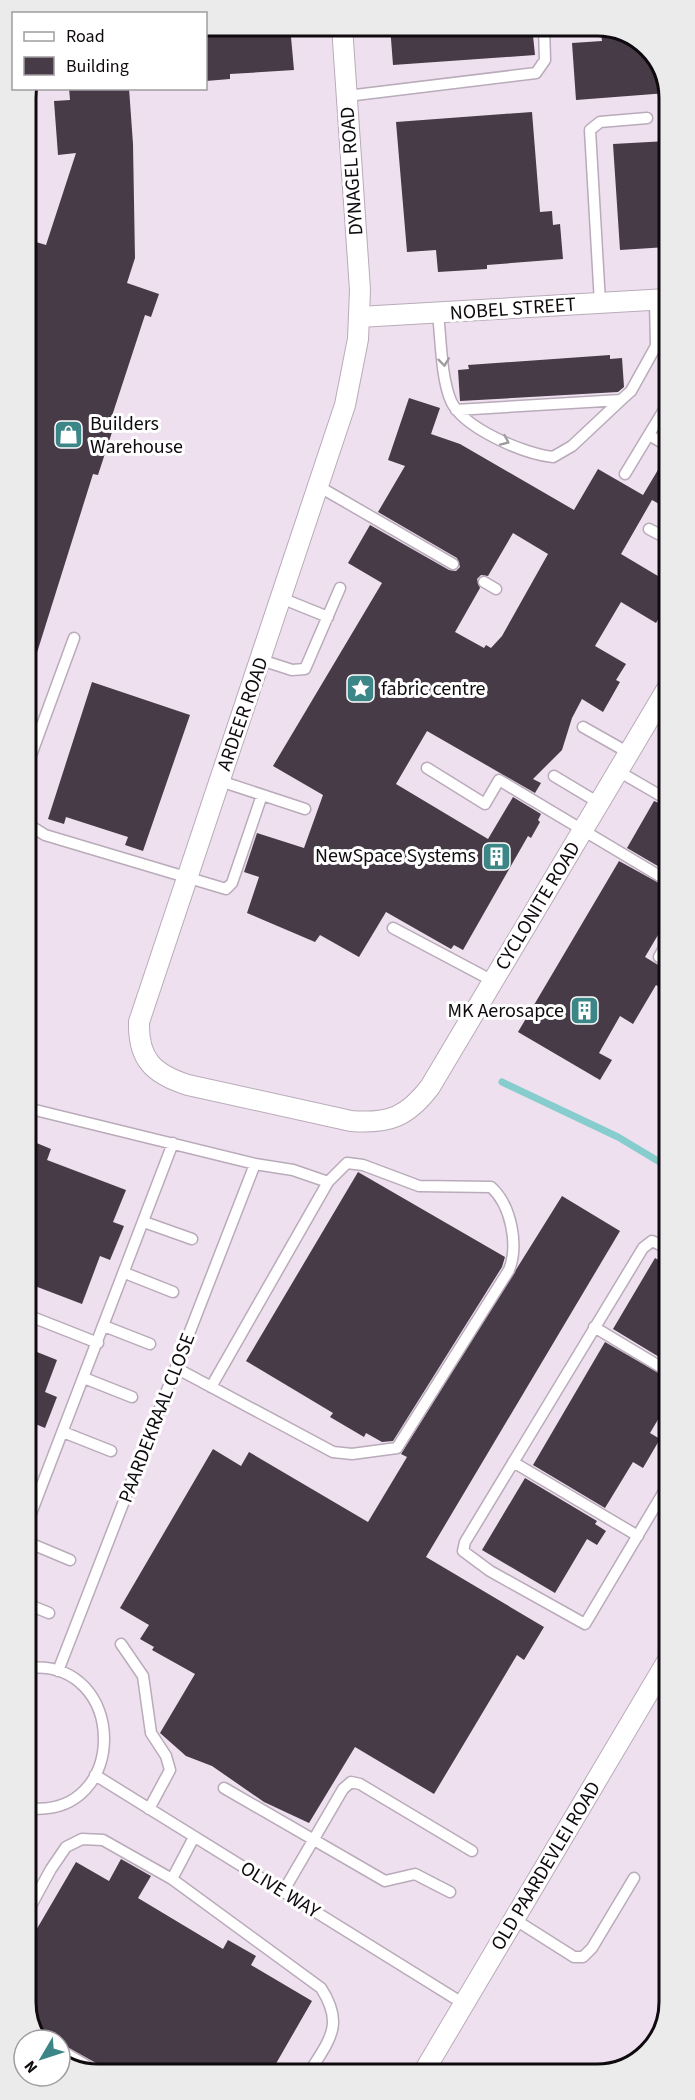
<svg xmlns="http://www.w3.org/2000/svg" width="695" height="2100" viewBox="0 0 695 2100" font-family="'Source Sans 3',sans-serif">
<rect width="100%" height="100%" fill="#efe0ef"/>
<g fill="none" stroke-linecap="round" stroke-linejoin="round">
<path stroke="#88cdce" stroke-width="7" d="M 502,1082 L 618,1137 L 668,1167"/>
</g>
<path fill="#473b47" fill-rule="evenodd" d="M 206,26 L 290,26 L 294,70 L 230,74 L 230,79 L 206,81 Z
M 390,26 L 532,26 L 535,55 L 393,65 Z
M 600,26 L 644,43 L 667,80 L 667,93 L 576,100 L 572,43 L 602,41 Z
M 69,88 L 129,88 L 133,144 L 135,258 L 127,283 L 159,294 L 151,317 L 145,315 L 110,422 L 115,423 L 98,475 L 93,474 L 30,675 L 26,675 L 26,239 L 46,245 L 76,153 L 58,155 L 54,101 L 70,100 Z
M 532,112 L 540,212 L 552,211 L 553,225 L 560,224 L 563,259 L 487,265 L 487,269 L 438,272 L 436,250 L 407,252 L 396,122 Z
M 667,141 L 667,247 L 620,250 L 613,144 Z
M 610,355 L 610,359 L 622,358 L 624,387 L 618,392 L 460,401 L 458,370 L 469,369 L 468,365 Z
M 409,398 L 440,408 L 431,434 L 460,444 L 574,510 L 598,469 L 643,495 L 668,453 L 668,509 L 652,500 L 621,554 L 668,582 L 668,603 L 656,623 L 621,602 L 595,646 L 626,664 L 616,680 L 620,682 L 603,712 L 582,699 L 572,718 L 562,750 L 533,779 L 541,783 L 535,793 L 427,731 L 396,784 L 488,839 L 513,797 L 541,814 L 538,820 L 540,822 L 531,838 L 528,836 L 463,950 L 454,945 L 451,949 L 386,912 L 359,957 L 320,935 L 315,942 L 247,913 L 259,877 L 244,872 L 257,833 L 304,848 L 323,795 L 273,766 L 382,583 L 348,563 L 370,525 L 449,570 L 456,571 L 460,567 L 457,558 L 378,512 L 405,466 L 388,460 ZM 513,533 L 548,554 L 502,636 L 491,648 L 486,645 L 484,648 L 455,632 L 480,588 L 477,579 L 481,575 L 488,576 Z
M 92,682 L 190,715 L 143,851 L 125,845 L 128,837 L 66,817 L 64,824 L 48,819 Z
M 654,801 L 668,807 L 668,872 L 627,848 Z
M 619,861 L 668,888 L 668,918 L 645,957 L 668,971 L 659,987 L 656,985 L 633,1024 L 620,1016 L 599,1053 L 612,1060 L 600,1080 L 518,1032 Z
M 27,1139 L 51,1149 L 47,1160 L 126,1190 L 113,1222 L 124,1226 L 110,1260 L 100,1256 L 82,1304 L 27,1283 Z
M 358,1172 L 505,1257 L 502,1267 L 393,1441 L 382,1442 L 366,1433 L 364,1437 L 330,1417 L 333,1413 L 246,1361 Z
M 562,1196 L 620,1231 L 426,1557 L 544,1627 L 524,1660 L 517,1655 L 434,1794 L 355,1747 L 309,1823 L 264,1802 L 212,1766 L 186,1756 L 160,1733 L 195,1674 L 152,1650 L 154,1647 L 140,1639 L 149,1625 L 120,1608 L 213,1449 L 241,1466 L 249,1452 L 368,1522 L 407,1457 L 401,1454 Z
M 655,1258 L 669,1266 L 669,1363 L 613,1329 Z
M 605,1342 L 669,1379 L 669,1401 L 650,1433 L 660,1439 L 643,1468 L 633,1462 L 605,1508 L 533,1465 Z
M 27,1348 L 57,1360 L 45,1392 L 57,1397 L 45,1428 L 33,1423 L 29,1434 Z
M 525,1478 L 597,1521 L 595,1524 L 606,1531 L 597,1545 L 587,1539 L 555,1593 L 482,1550 Z
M 121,1859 L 151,1876 L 138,1898 L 223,1949 L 228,1940 L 256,1956 L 251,1965 L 312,2001 L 270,2074 L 110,2074 L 105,2068 L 60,2043 L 60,2040 L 52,2040 L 43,2032 L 33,2029 L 28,2020 L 28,1944 L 76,1862 L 109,1881 Z"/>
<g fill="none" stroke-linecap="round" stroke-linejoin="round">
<defs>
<path id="service" d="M 347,96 L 536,73 L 545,60 L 544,26
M 600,303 L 590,130 L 600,122 L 647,118
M 438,314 C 441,339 441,378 451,401 C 463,428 524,454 553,457 L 572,446 L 621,400
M 456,410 L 621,400 L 631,391 L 656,346 L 655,300
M 649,435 L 668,446
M 625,474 L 668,403
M 318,486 L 453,564
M 649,529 L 668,539
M 484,582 L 496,589
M 281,598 L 328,617
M 261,660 L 292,670 L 305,669 L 340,588
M 583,727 L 629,753
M 427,768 L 485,804 L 499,780 L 668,881
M 26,769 L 74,638
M 618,771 L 668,800
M 554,776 L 599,803
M 220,781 L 305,809
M 26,823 L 45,835 L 226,889 L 232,883 L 262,795
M 393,928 L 493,981
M 659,957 L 668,941
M 27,1108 L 255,1164 L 293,1170 L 328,1182
M 144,1222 L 192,1239
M 669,1249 L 652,1241 L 643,1248 L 465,1542 L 463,1551 L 490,1571 L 585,1624 L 669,1483
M 125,1273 L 173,1292
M 27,1315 L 98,1343
M 104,1326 L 150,1344
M 594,1327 L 669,1372
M 176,1368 L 333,1452 L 352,1454 L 397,1448 L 509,1270 C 519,1245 511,1205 491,1187 L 419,1186 L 363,1165 L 347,1163 L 328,1182 L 211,1387
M 84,1378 L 132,1397
M 63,1432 L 111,1451
M 513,1462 L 638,1536
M 27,1524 L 173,1143
M 27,1542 L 70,1560
M 27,1604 L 49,1613
M 121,1644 L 143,1676 L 151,1733 L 166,1756 L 170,1770 L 149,1809
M 27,1668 C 129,1657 130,1820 28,1808
M 58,1671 L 255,1164
M 95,1775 L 464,2004
M 224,1788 L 385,1881 L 415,1874 L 450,1892
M 172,1879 L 194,1837
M 283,1892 L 343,1789 L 351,1782 L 360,1784 L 472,1851
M 28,1911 L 51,1869 L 66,1847 L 82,1839 L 103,1840 L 172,1879 L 321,1988 C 345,2025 329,2040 309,2073
M 514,1919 L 574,1957 L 583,1957 L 592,1948 L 634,1878
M 39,2038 L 42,2040
M 60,2050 L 101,2074"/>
<path id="minor" d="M 342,26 L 360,290 L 358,339 L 345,405 L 139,1022 C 138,1059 153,1074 188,1085 L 351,1121 C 389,1124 407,1117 430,1087 L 668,687
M 359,317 L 667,299
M 423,2073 L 669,1658"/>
</defs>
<use href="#service" stroke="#b9abb9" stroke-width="13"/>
<use href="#minor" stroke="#b9abb9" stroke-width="22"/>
<use href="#service" stroke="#fff" stroke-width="10"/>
<use href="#minor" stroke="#fff" stroke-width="20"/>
</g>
<defs><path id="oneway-chevron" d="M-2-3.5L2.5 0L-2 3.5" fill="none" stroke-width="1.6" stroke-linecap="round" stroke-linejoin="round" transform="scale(1.5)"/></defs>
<g stroke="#9f9d9f">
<use href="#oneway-chevron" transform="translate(444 362) rotate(83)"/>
<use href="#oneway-chevron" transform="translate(505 441) rotate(24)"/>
</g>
<defs>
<symbol id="shop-square" viewBox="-11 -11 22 22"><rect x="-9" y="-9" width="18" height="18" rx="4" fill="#3d8687" stroke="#fff"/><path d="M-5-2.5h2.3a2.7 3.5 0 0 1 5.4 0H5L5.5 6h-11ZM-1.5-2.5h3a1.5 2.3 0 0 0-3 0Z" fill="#fff"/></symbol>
<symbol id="sight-square" viewBox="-11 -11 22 22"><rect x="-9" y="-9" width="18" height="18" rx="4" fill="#3d8687" stroke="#fff"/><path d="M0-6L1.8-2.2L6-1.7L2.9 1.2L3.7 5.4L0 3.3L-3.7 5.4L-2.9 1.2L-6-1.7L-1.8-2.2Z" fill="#fff"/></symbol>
<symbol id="building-square" viewBox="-11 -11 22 22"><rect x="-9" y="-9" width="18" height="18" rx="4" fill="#3d8687" stroke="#fff"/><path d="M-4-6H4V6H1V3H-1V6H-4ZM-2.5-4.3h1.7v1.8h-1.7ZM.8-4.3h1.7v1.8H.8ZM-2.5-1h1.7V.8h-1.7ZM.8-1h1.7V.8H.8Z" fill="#fff"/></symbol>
</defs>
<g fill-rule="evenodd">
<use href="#shop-square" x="52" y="418" width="33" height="33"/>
<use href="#sight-square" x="344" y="672" width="33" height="33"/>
<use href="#building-square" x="480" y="840" width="33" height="33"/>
<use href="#building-square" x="568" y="994" width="33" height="33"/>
</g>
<g text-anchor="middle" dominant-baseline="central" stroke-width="6" stroke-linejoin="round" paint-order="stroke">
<g font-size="20" fill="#0e0a0e" stroke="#fff">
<text transform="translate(352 171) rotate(-94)">DYNAGEL ROAD</text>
<text transform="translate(513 309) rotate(-4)">NOBEL STREET</text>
<text transform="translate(243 714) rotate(-71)">ARDEER ROAD</text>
<text transform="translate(538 906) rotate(-59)">CYCLONITE ROAD</text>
<text transform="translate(157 1418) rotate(-69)">PAARDEKRAAL CLOSE</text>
<text transform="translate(546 1866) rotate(-59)">OLD PAARDEVLEI ROAD</text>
<text transform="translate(280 1890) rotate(32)">OLIVE WAY</text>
</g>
<g font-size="20" fill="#0e0a0e" stroke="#fff" text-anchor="start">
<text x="90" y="424">Builders<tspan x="90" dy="23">Warehouse</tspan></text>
<text x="381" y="689">fabric centre</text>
<text x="476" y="856" text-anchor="end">NewSpace Systems</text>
<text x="564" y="1011" text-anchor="end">MK Aerosapce</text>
</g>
</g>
<path d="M0 0H695V2100H0ZM98 36H597A62 62 0 0 1 659 98V2002A62 62 0 0 1 597 2064H98A62 62 0 0 1 36 2002V98A62 62 0 0 1 98 36Z" fill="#ecebec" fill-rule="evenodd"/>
<path fill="none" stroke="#0e0a0e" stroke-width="3" d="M98 36H597A62 62 0 0 1 659 98V2002A62 62 0 0 1 597 2064H98A62 62 0 0 1 36 2002V98A62 62 0 0 1 98 36Z"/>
<rect x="12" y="12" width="195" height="78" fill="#ffffff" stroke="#9f9d9f" stroke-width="1.5"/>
<rect x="24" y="32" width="30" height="9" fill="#ffffff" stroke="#9f9d9f" stroke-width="1.5"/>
<text x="66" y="42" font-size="18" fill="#0e0a0e">Road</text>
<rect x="24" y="57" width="30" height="18" fill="#473b47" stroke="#9f9d9f" stroke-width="1.5"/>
<text x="66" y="72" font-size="18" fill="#0e0a0e">Building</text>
<g transform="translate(42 2058) rotate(231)"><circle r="28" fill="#ffffff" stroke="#9f9d9f" stroke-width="1.5"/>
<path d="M0-4.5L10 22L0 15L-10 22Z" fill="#3d8687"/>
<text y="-9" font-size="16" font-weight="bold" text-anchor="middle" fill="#0e0a0e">N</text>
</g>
</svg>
